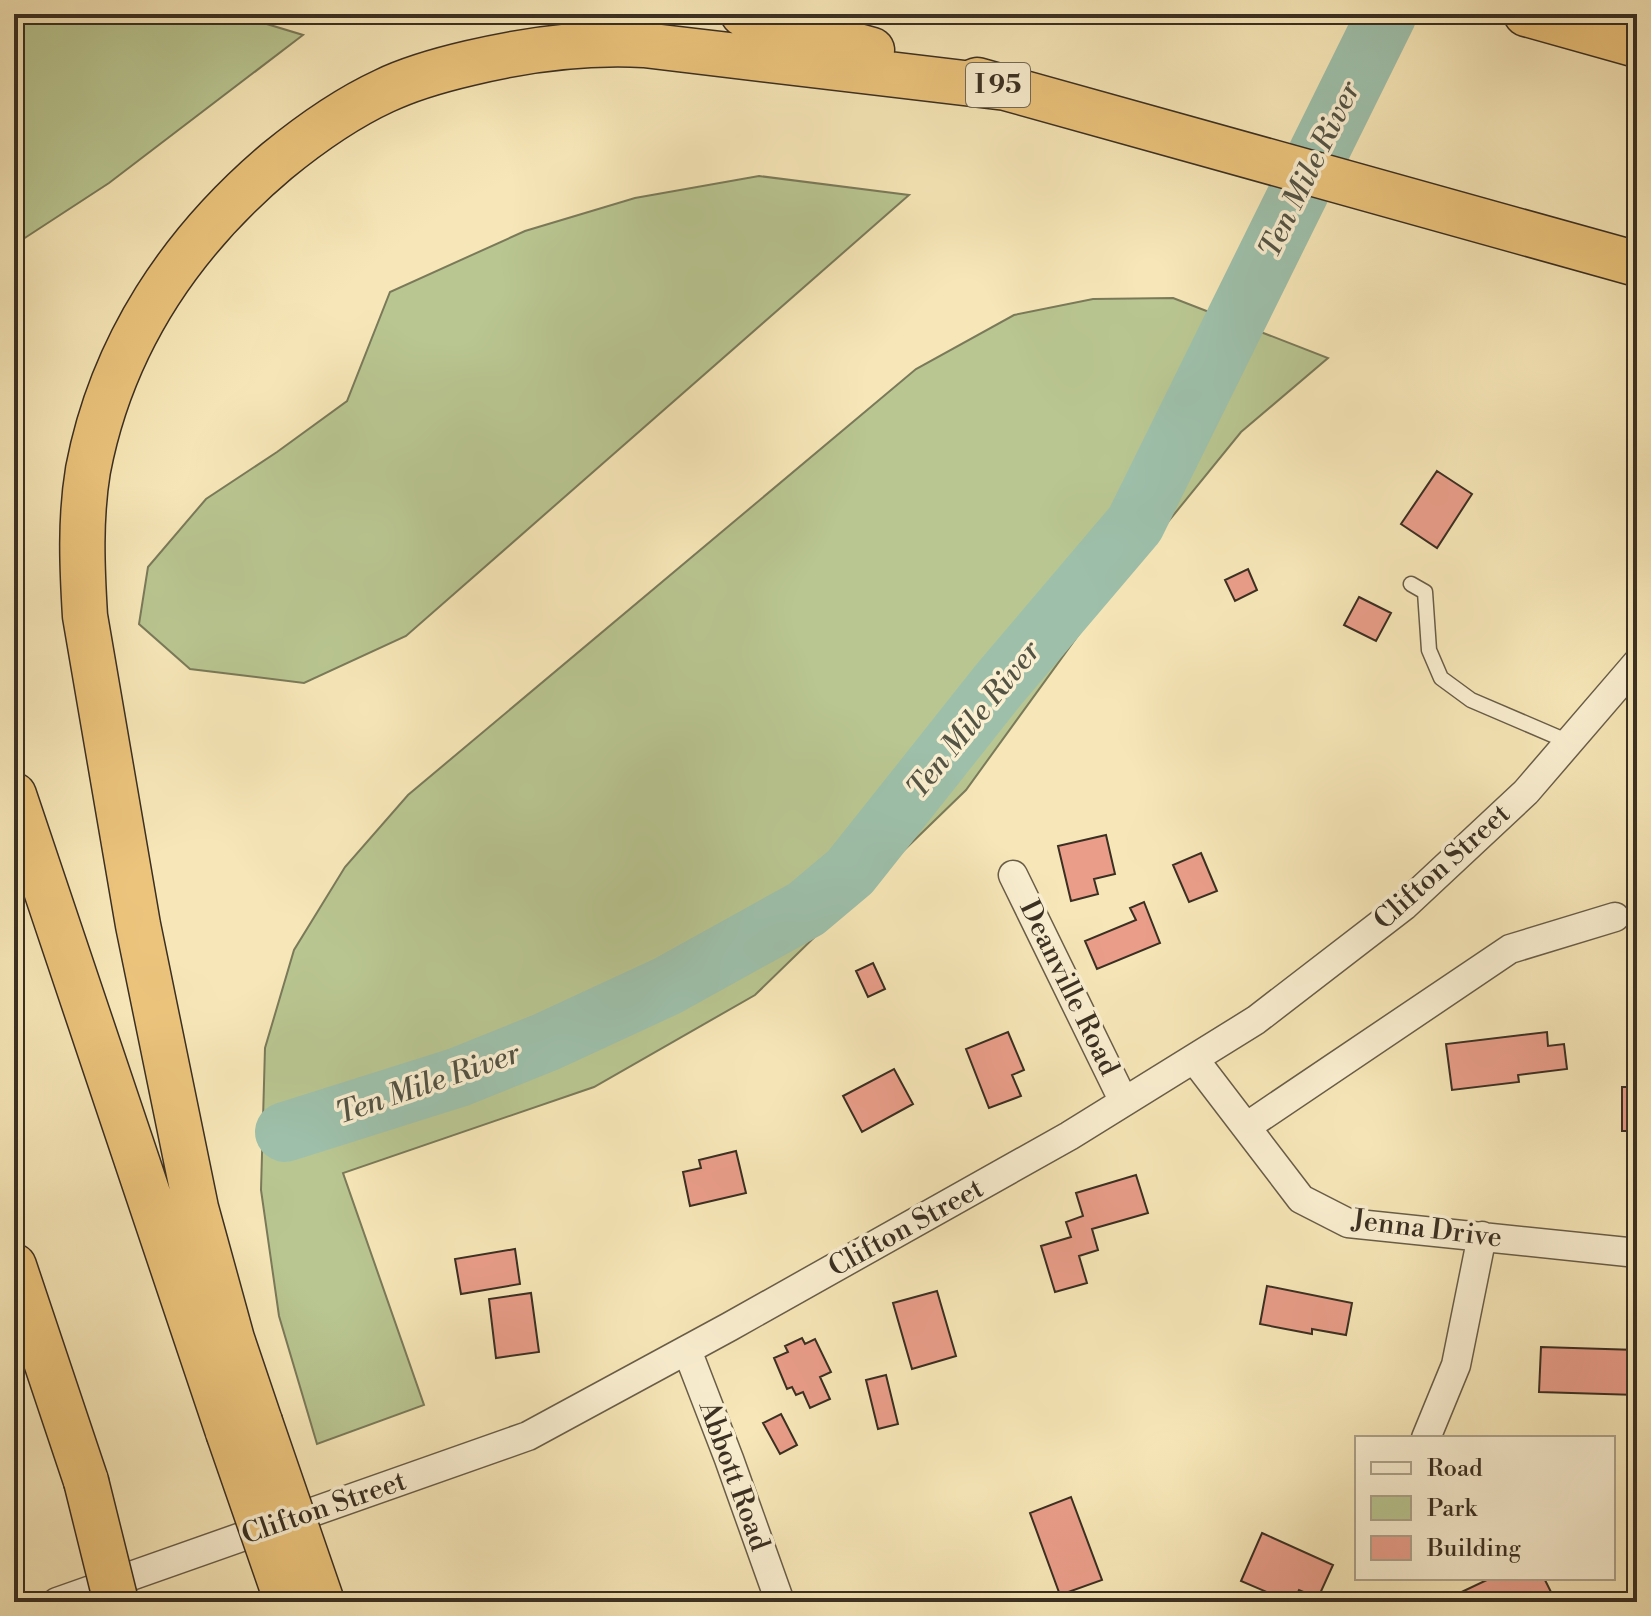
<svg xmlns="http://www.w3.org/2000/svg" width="1651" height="1616" viewBox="0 0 1651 1616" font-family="'Libre Bodoni',serif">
<rect width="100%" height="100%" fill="#f7e7b8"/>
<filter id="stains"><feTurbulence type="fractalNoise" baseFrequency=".0025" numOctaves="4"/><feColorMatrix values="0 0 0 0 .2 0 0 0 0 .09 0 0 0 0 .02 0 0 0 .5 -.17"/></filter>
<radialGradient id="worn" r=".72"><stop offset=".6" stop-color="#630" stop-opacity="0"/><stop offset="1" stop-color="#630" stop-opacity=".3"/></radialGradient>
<path fill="#b9c691" stroke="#7a7a5a" stroke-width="2" d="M 14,14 L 234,14 L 303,35 L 109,183 L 14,245 Z
M 759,176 L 909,195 L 406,636 L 304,683 L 190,669 L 139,624 L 148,567 L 206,499 L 277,452 L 347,401 L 390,292 L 525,231 L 635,198 Z
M 1173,298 L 1328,358 L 1241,432 L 1098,608 L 966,790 L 755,995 L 594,1087 L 343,1173 L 424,1405 L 317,1444 L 279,1316 L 261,1190 L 265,1048 L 294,950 L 345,867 L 408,795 L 916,369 L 1014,315 L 1093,299 Z"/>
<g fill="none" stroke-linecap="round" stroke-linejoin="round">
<path stroke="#9ec0ab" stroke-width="60" d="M 285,1132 L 459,1077 L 546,1042 L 667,986 L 806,909 L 850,872 L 1000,683 L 1135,524 L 1387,14"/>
</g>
<path fill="#ea9e8a" stroke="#3a2f22" stroke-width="2" d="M 1437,471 L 1472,494 L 1437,548 L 1401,524 Z
M 1248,569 L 1257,590 L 1235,601 L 1225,580 Z
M 1359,597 L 1391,613 L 1376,641 L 1344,625 Z
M 1106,835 L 1115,874 L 1094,879 L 1098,894 L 1071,901 L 1058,846 Z
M 1201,853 L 1217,891 L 1189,902 L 1173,865 Z
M 1144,902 L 1160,943 L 1097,969 L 1085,941 L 1136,920 L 1130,908 Z
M 873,963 L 885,989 L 868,997 L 856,971 Z
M 1008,1032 L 1024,1070 L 1012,1075 L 1021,1096 L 989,1108 L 966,1049 Z
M 1547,1032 L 1548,1046 L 1564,1044 L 1567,1069 L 1518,1075 L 1519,1082 L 1452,1090 L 1446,1044 Z
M 894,1069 L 913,1104 L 862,1132 L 843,1096 Z
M 1622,1087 L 1637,1087 L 1637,1131 L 1622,1131 Z
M 736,1151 L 746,1193 L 690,1206 L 683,1172 L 701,1168 L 699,1160 Z
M 1136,1175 L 1148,1213 L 1092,1229 L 1098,1250 L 1079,1256 L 1087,1283 L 1055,1292 L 1041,1246 L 1071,1237 L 1066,1222 L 1083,1216 L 1076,1193 Z
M 515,1249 L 520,1284 L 461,1294 L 455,1259 Z
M 1267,1286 L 1352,1303 L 1346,1335 L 1312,1329 L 1312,1334 L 1260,1324 Z
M 937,1291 L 956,1356 L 912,1369 L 893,1303 Z
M 531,1293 L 539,1352 L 496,1358 L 489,1299 Z
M 802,1338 L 805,1344 L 815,1339 L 831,1372 L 820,1377 L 830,1399 L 810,1408 L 803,1392 L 796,1395 L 792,1387 L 787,1389 L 774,1358 L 788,1352 L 785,1346 Z
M 1541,1347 L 1637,1350 L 1637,1395 L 1539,1392 Z
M 886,1375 L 898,1424 L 878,1429 L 866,1380 Z
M 781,1414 L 797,1445 L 780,1454 L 763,1423 Z
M 1071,1497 L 1102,1580 L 1060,1595 L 1030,1513 Z
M 1262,1533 L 1333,1565 L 1318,1598 L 1299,1590 L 1294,1602 L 1290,1602 L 1241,1581 Z
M 1491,1578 L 1544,1578 L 1553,1596 L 1542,1602 L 1456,1602 L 1453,1596 Z"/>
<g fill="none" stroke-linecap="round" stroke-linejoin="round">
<defs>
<path id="service" d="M 1411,584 L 1425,592 L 1429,650 L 1441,678 L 1471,700 L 1569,742"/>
<path id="minor" d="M 1013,875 L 1124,1102
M 1194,1059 L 1301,1199 L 1348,1223 L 1637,1253
M 1246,1127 L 1510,949 L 1615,917
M 687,1350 L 729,1459 L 780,1602
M 1426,1438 L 1456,1365 L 1482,1236
M 57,1602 L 528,1436 L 729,1327 L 1069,1136 L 1256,1020 L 1404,906 L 1526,792 L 1637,663"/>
<path id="motorway" d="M 743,14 L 872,50
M 1526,14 L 1637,45
M 977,80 L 1637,264
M 14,795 L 228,1432
M 14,1266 L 86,1481
M 260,1422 L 232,1339 L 196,1208 L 138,925 L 85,616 C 82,567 80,518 88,470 C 112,345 181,242 277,161 C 310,134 345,109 384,91 C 411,78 440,70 470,63 C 528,49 585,42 644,45 L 1006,88"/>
</defs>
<use href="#service" stroke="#695d48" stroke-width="17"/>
<use href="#minor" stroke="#695d48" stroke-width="31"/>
<use href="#motorway" stroke="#3a2f22" stroke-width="47"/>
<use href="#service" stroke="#faefd1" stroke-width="14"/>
<use href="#minor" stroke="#faefd1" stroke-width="28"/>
<use href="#motorway" stroke="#ecc47c" stroke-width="44"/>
<defs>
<path id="motorway-bridge" d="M 260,1422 L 322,1602
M 228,1432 L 287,1602
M 86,1481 L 116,1602"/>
</defs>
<use href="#motorway-bridge" stroke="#3a2f22" stroke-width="47" stroke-linecap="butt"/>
<use href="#motorway-bridge" stroke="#ecc47c" stroke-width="44"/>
</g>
<g text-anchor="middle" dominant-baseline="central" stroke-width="7" stroke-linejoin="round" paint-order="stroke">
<rect fill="#faefd1" stroke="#746956" stroke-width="2" x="966" y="63" width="64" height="44" rx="6"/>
<g font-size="26" font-weight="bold" fill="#3a2f22">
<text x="998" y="85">I 95</text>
</g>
<g font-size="28" fill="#3a2f22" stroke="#faefd1">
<text transform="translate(1442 867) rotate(-42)">Clifton Street</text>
<text transform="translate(1069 988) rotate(64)">Deanville Road</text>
<text transform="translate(906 1228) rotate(-29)">Clifton Street</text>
<text transform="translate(1427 1229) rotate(7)">Jenna Drive</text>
<text transform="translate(734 1476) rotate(70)">Abbott Road</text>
<text transform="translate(324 1508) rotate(-19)">Clifton Street</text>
</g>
<g font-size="30" font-style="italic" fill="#535344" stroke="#faefd1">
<text transform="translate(1310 170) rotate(-64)">Ten Mile River</text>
<text transform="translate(974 720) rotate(-51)">Ten Mile River</text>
<text transform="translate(428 1084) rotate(-19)">Ten Mile River</text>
</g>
</g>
<rect width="1651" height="1616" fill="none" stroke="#f7e7b8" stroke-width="48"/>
<rect x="16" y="16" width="1619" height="1584" fill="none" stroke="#3a2f22" stroke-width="4"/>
<rect x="24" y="24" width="1603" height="1568" fill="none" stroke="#3a2f22" stroke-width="2"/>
<rect x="1355" y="1436" width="260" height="144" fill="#faefd1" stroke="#ada28b" stroke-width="2"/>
<rect x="1371" y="1462" width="40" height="12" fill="#faefd1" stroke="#ada28b" stroke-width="2"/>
<text x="1427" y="1476" font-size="24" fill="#3a2f22">Road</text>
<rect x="1371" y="1496" width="40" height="24" fill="#b9c691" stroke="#ada28b" stroke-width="2"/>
<text x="1427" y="1516" font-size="24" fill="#3a2f22">Park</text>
<rect x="1371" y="1536" width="40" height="24" fill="#ea9e8a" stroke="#ada28b" stroke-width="2"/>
<text x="1427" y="1556" font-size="24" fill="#3a2f22">Building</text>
<rect width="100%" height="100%" filter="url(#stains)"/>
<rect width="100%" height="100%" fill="url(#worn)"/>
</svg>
